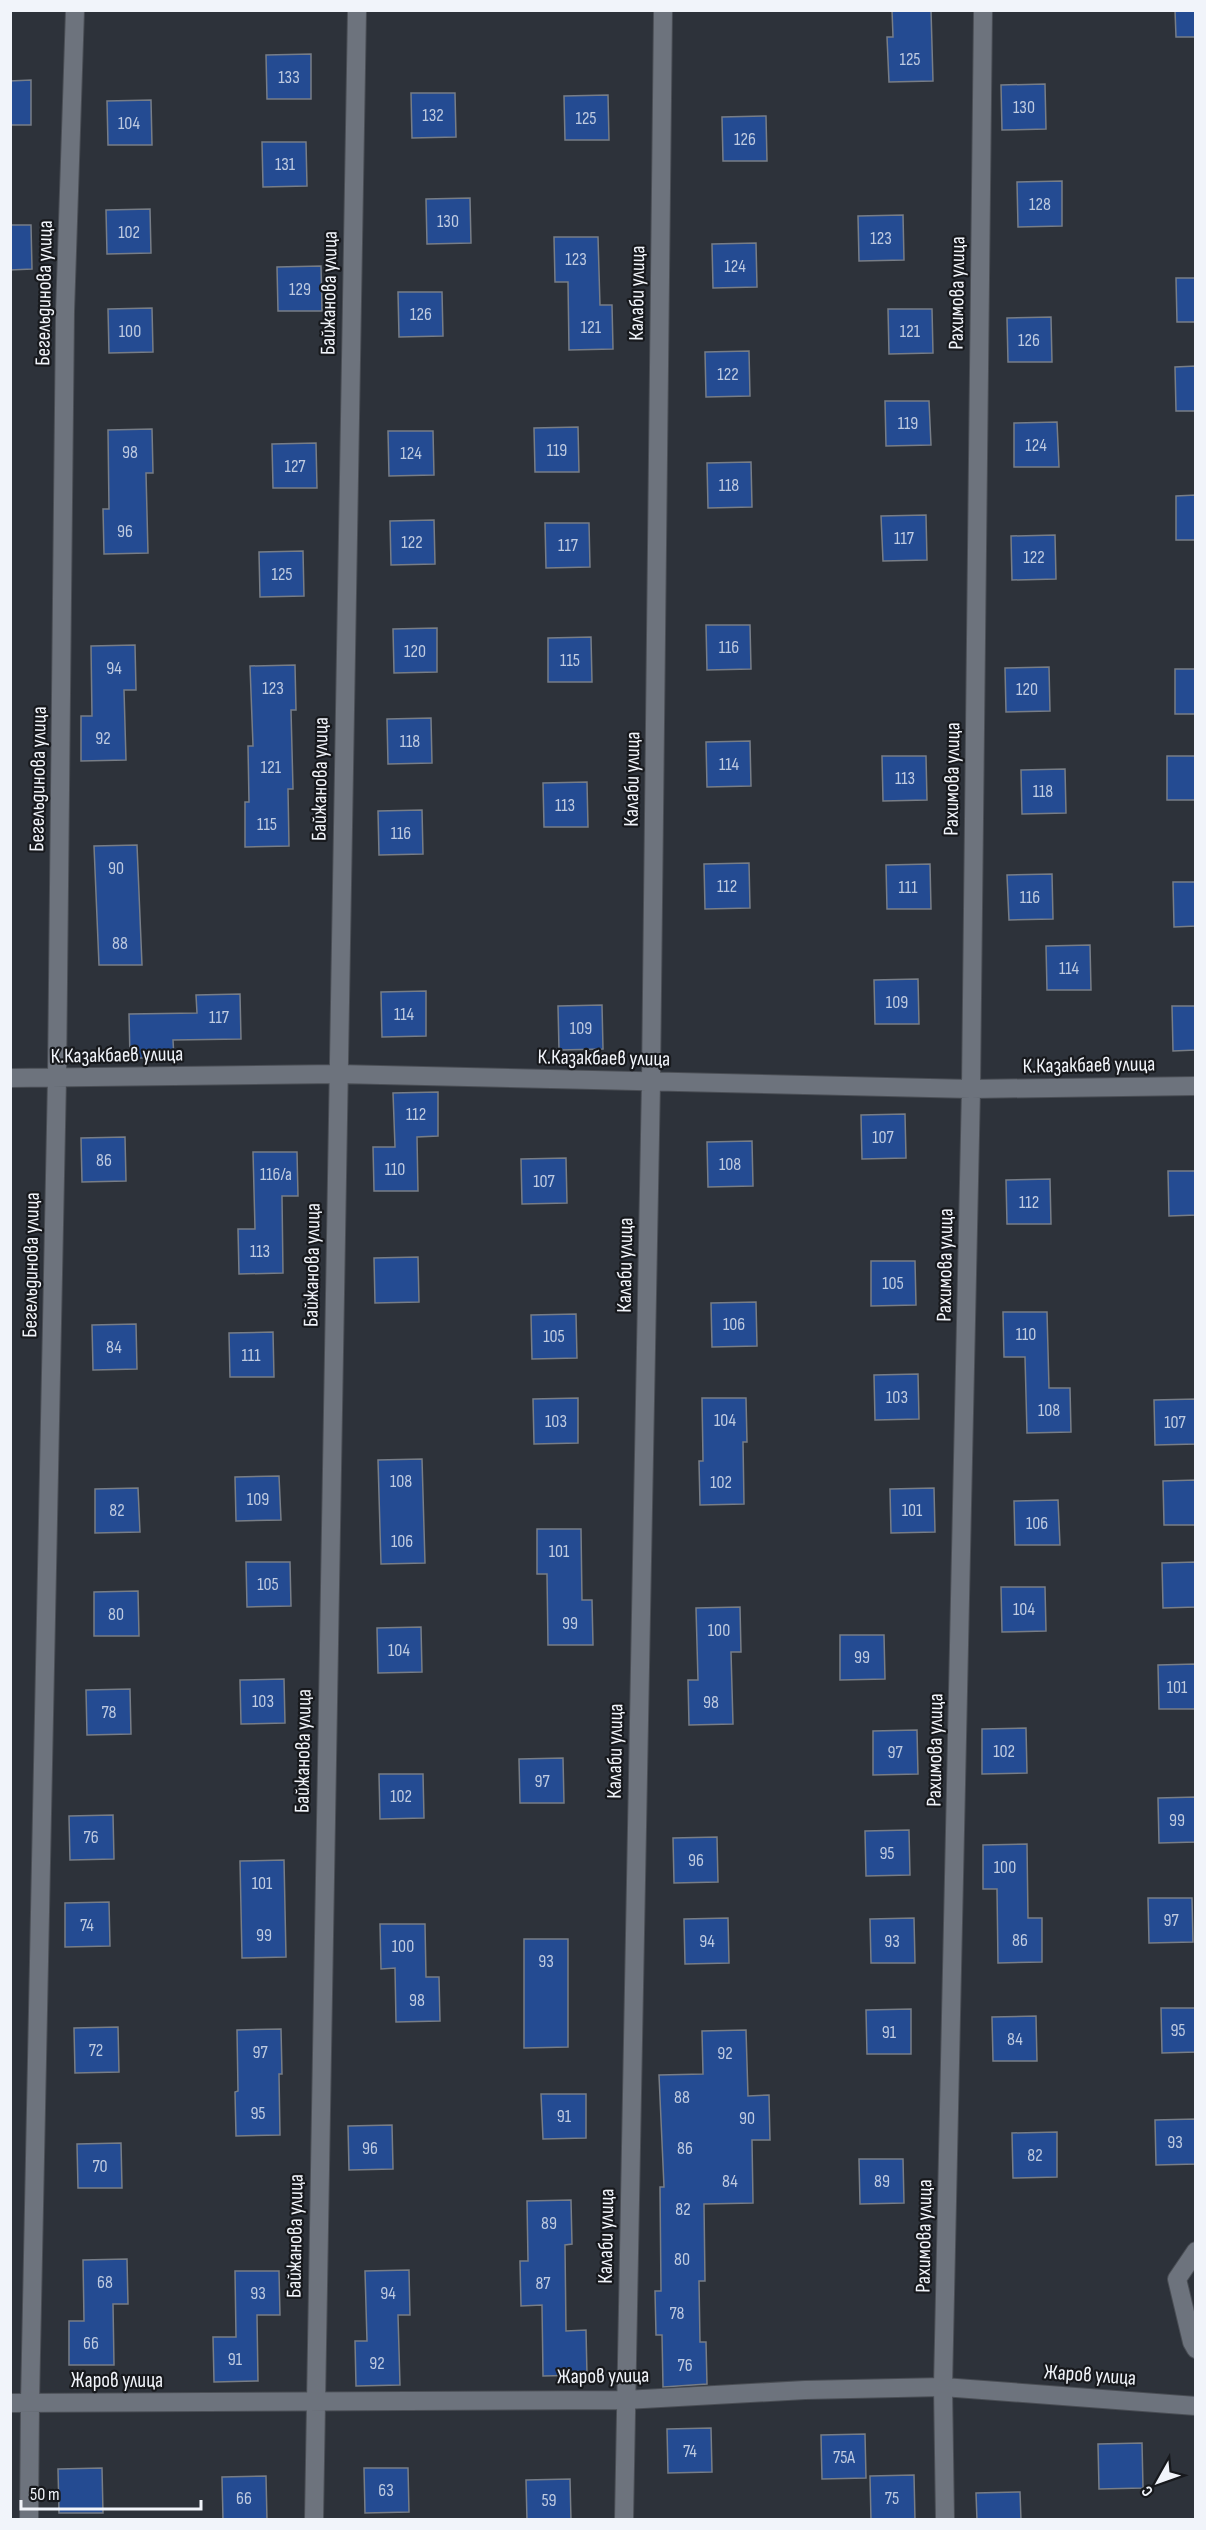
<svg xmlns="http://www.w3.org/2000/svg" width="1206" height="2530" viewBox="0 0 1206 2530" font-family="'Sofia Sans Condensed',sans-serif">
<rect width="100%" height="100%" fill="#2d323a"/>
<path fill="#244b92" stroke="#777d86" stroke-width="1.5" d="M 892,10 L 931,10 L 933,81 L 889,82 L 887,37 L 893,37 Z
M 1175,10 L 1196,10 L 1196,37 L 1176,37 Z
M 311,54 L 311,99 L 267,99 L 266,55 Z
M 31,80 L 31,125 L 10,125 L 10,81 Z
M 1045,84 L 1046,129 L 1002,130 L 1001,85 Z
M 411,93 L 455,93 L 456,137 L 412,138 Z
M 608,95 L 609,140 L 565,140 L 564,96 Z
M 151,100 L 152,145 L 108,145 L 107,101 Z
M 766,116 L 767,161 L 723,161 L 722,117 Z
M 262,142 L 306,142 L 307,186 L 263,187 Z
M 1062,181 L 1062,226 L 1018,227 L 1017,182 Z
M 470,198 L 471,243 L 427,244 L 426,199 Z
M 150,209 L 151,253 L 107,254 L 106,210 Z
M 903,215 L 904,260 L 859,261 L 858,216 Z
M 10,225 L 31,225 L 32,269 L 10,270 Z
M 554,237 L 598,237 L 600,305 L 612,305 L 613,349 L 569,350 L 568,282 L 555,282 Z
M 756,243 L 757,287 L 713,288 L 712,244 Z
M 321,266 L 322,311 L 278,311 L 277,267 Z
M 1176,278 L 1196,278 L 1196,322 L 1177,322 Z
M 398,292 L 442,292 L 443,336 L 399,337 Z
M 152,308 L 153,352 L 109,353 L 108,309 Z
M 888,309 L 932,309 L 933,353 L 889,354 Z
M 1051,317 L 1052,362 L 1008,362 L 1007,318 Z
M 749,351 L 750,396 L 706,397 L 705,352 Z
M 1196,366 L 1196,411 L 1176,411 L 1175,367 Z
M 885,401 L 929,401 L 931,445 L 886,446 Z
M 1057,422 L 1059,467 L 1014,467 L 1014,423 Z
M 578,427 L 579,472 L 535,472 L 534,428 Z
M 152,429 L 153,473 L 146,473 L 148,553 L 104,554 L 103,509 L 109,509 L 108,430 Z
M 388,431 L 433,431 L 434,475 L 389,476 Z
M 316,443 L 317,488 L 273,488 L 272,444 Z
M 751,462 L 752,507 L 708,508 L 707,463 Z
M 1196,495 L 1196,540 L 1176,540 L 1176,496 Z
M 926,515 L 927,560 L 883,561 L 881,516 Z
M 434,520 L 435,564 L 391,565 L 390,521 Z
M 545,523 L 589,523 L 590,567 L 546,568 Z
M 1055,535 L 1056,579 L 1012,580 L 1011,536 Z
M 303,551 L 304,596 L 260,597 L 259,552 Z
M 706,625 L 750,625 L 751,669 L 707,670 Z
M 437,628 L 437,672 L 394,673 L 393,629 Z
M 591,637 L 592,682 L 548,682 L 548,638 Z
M 135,645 L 136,690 L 124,690 L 126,760 L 81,761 L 81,716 L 92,716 L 91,646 Z
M 295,665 L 296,710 L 291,710 L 293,789 L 288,789 L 289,846 L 245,847 L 245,802 L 249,802 L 248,746 L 253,746 L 250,666 Z
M 1049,667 L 1050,711 L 1006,712 L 1005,668 Z
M 1175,669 L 1196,669 L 1196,714 L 1175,714 Z
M 431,718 L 432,763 L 388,764 L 387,719 Z
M 750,741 L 751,786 L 707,787 L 706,742 Z
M 882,756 L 926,756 L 927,800 L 883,801 Z
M 1167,756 L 1196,756 L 1196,800 L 1167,800 Z
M 1065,769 L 1066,813 L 1022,814 L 1021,770 Z
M 587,782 L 588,827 L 544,827 L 543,783 Z
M 422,810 L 423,854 L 379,855 L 378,811 Z
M 137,845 L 142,965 L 99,965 L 94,846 Z
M 749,863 L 750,908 L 705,909 L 704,864 Z
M 930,864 L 931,909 L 887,909 L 886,865 Z
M 1052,874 L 1053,919 L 1009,920 L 1007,875 Z
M 1173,882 L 1196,882 L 1196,926 L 1174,927 Z
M 1090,945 L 1091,990 L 1047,990 L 1046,946 Z
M 918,979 L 919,1024 L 875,1024 L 874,980 Z
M 426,991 L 426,1036 L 382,1037 L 381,992 Z
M 240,994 L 241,1039 L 173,1040 L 174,1058 L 130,1058 L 129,1014 L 197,1013 L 196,995 Z
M 602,1005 L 603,1049 L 559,1050 L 558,1006 Z
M 1172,1006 L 1196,1006 L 1196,1050 L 1173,1051 Z
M 438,1092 L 438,1136 L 417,1137 L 418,1191 L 374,1191 L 373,1147 L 395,1147 L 393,1093 Z
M 905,1114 L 906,1158 L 862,1159 L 861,1115 Z
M 125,1137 L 126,1181 L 82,1182 L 81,1138 Z
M 752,1141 L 753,1186 L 708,1187 L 707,1142 Z
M 253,1152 L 297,1152 L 298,1196 L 282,1196 L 283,1273 L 239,1274 L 238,1229 L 255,1229 Z
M 566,1158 L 567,1203 L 522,1204 L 521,1159 Z
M 1168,1171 L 1196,1171 L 1196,1215 L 1169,1216 Z
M 1050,1179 L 1051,1224 L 1007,1224 L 1006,1180 Z
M 418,1257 L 419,1302 L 375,1303 L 374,1258 Z
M 871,1261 L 915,1261 L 916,1305 L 871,1306 Z
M 756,1302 L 757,1346 L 712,1347 L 711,1303 Z
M 1003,1312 L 1047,1312 L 1049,1388 L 1070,1388 L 1071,1432 L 1027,1433 L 1025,1357 L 1004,1357 Z
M 576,1314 L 577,1358 L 532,1359 L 531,1315 Z
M 136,1324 L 137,1369 L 93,1370 L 92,1325 Z
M 273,1332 L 274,1377 L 230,1377 L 229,1333 Z
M 918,1374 L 919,1419 L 875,1420 L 874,1375 Z
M 578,1398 L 578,1443 L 534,1444 L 533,1399 Z
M 702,1398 L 746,1398 L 747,1442 L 743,1442 L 744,1504 L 700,1505 L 699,1461 L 703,1461 Z
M 1196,1399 L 1196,1444 L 1155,1445 L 1154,1400 Z
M 422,1459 L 425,1563 L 381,1564 L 378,1460 Z
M 279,1476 L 281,1520 L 236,1521 L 235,1477 Z
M 1196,1480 L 1196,1525 L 1164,1525 L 1163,1481 Z
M 138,1488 L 140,1532 L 95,1533 L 95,1489 Z
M 934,1488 L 935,1532 L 891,1533 L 890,1489 Z
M 1058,1500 L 1060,1545 L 1015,1545 L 1014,1501 Z
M 537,1529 L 581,1529 L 582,1600 L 592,1600 L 593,1645 L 548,1645 L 547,1574 L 537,1574 Z
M 246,1562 L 290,1562 L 291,1606 L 247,1607 Z
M 1196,1562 L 1196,1607 L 1163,1608 L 1162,1563 Z
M 1001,1587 L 1045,1587 L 1046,1631 L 1002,1632 Z
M 138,1591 L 139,1636 L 94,1636 L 94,1592 Z
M 740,1607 L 741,1652 L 731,1652 L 733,1724 L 689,1725 L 688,1680 L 698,1680 L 696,1608 Z
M 421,1627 L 422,1672 L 378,1673 L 377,1628 Z
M 840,1635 L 884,1635 L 885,1679 L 840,1680 Z
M 1196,1664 L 1196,1709 L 1159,1709 L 1158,1665 Z
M 284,1679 L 285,1723 L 241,1724 L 240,1680 Z
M 130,1689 L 131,1734 L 87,1735 L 86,1690 Z
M 1026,1728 L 1027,1773 L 982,1774 L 982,1729 Z
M 917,1730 L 918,1774 L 873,1775 L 873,1731 Z
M 563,1758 L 564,1803 L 520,1803 L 519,1759 Z
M 379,1774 L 423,1774 L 424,1818 L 380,1819 Z
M 1196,1797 L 1196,1842 L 1159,1843 L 1158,1798 Z
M 113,1815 L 114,1859 L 70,1860 L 69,1816 Z
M 909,1830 L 910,1875 L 866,1876 L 865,1831 Z
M 717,1837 L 718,1882 L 674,1883 L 673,1838 Z
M 1027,1844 L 1028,1918 L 1042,1918 L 1042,1962 L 998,1963 L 997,1889 L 983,1889 L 983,1845 Z
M 284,1860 L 286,1957 L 242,1958 L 240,1861 Z
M 1148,1898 L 1192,1898 L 1193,1942 L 1149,1943 Z
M 109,1902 L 110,1946 L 65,1947 L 65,1903 Z
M 728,1918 L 729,1963 L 685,1964 L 684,1919 Z
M 914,1918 L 915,1963 L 871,1963 L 870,1919 Z
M 380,1924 L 425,1924 L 426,1977 L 439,1977 L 440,2021 L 396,2022 L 395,1968 L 381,1969 Z
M 524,1939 L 568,1939 L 568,2047 L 524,2048 Z
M 1161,2008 L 1196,2008 L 1196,2052 L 1162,2053 Z
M 911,2009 L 911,2054 L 867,2054 L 866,2010 Z
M 1036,2016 L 1037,2061 L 993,2061 L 992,2017 Z
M 118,2027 L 119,2072 L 75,2073 L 74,2028 Z
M 281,2029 L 282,2074 L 279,2074 L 280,2135 L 236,2136 L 235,2092 L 238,2091 L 237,2030 Z
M 746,2030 L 748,2096 L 769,2095 L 770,2140 L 752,2140 L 753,2203 L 704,2204 L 705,2281 L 699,2281 L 700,2342 L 706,2342 L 707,2384 L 663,2387 L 662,2335 L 656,2335 L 655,2291 L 661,2291 L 660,2187 L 664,2187 L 659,2075 L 703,2074 L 702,2031 Z
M 541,2094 L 586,2094 L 586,2138 L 543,2139 Z
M 1196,2119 L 1196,2164 L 1156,2165 L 1155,2120 Z
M 392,2125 L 393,2169 L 349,2170 L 348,2126 Z
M 1057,2132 L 1057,2177 L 1013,2178 L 1012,2133 Z
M 121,2143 L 122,2188 L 78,2188 L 77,2144 Z
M 859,2159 L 903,2159 L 904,2203 L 860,2204 Z
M 571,2200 L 572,2244 L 565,2245 L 566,2331 L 586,2330 L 587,2375 L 543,2376 L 542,2305 L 521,2306 L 520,2261 L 528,2261 L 527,2201 Z
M 127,2259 L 128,2304 L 113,2304 L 114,2365 L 69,2365 L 69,2321 L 84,2321 L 83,2260 Z
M 409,2270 L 410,2315 L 398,2315 L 400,2385 L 356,2386 L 355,2341 L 367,2341 L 365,2271 Z
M 235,2271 L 279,2271 L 280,2315 L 257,2315 L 258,2381 L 214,2382 L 213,2337 L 236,2337 Z
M 711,2428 L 712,2472 L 668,2473 L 667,2429 Z
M 865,2434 L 866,2478 L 822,2479 L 821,2435 Z
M 1142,2443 L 1143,2488 L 1099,2489 L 1098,2444 Z
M 102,2468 L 103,2513 L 59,2513 L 58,2469 Z
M 364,2468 L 408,2468 L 409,2512 L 365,2513 Z
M 914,2475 L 915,2520 L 871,2520 L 870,2476 Z
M 266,2476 L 267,2520 L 223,2520 L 222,2477 Z
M 570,2479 L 571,2520 L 527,2520 L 526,2480 Z
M 1020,2492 L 1021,2520 L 977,2520 L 976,2493 Z"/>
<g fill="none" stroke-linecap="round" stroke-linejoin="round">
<defs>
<path id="minor" d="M 10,1078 L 338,1074 L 971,1089 L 1196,1086
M 1196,2251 L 1177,2279 L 1192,2342 L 1196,2349
M 10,2403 L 625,2400 L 805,2390 L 943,2387 L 1196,2406
M 29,2520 L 30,2403 L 57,1078 L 65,312 L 75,10
M 314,2520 L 357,10
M 624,2520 L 651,1082 L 663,10
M 945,2520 L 943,2387 L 971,1089 L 983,10"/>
</defs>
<use href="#minor" stroke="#4a4e55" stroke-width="20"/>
<use href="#minor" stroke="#6d737d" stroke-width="18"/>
</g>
<g text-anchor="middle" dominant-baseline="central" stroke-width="4.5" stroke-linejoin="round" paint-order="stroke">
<g font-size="18" fill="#becae0">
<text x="910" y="59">125</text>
<text x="289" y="77">133</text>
<text x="1024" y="107">130</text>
<text x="433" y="115">132</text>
<text x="586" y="118">125</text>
<text x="129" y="123">104</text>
<text x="745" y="139">126</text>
<text x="285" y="164">131</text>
<text x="1040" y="204">128</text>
<text x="448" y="221">130</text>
<text x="129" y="232">102</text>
<text x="881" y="238">123</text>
<text x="576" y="259">123</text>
<text x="735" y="266">124</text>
<text x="300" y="289">129</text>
<text x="421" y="314">126</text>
<text x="591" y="327">121</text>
<text x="130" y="331">100</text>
<text x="910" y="331">121</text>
<text x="1029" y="340">126</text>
<text x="728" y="374">122</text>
<text x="908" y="423">119</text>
<text x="1036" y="445">124</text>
<text x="557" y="450">119</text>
<text x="130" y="452">98</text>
<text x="411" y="453">124</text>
<text x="295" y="466">127</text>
<text x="729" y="485">118</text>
<text x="125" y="531">96</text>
<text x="904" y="538">117</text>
<text x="412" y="542">122</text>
<text x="568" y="545">117</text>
<text x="1034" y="557">122</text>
<text x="282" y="574">125</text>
<text x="729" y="647">116</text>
<text x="415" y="651">120</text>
<text x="570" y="660">115</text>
<text x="114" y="668">94</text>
<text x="273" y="688">123</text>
<text x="1027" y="689">120</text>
<text x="103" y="738">92</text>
<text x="410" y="741">118</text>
<text x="729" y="764">114</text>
<text x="271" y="767">121</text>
<text x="905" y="778">113</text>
<text x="1043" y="791">118</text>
<text x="565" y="805">113</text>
<text x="267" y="824">115</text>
<text x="401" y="833">116</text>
<text x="116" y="868">90</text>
<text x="727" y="886">112</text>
<text x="908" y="887">111</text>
<text x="1030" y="897">116</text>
<text x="120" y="943">88</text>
<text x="1069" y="968">114</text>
<text x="897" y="1002">109</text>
<text x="404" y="1014">114</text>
<text x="219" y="1017">117</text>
<text x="581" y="1028">109</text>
<text x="416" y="1114">112</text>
<text x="883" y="1137">107</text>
<text x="104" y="1160">86</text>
<text x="730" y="1164">108</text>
<text x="395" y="1169">110</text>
<text x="276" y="1174">116/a</text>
<text x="544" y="1181">107</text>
<text x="1029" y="1202">112</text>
<text x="260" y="1251">113</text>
<text x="893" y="1283">105</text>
<text x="734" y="1324">106</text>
<text x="1026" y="1334">110</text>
<text x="554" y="1336">105</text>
<text x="114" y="1347">84</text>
<text x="251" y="1355">111</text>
<text x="897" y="1397">103</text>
<text x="1049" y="1410">108</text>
<text x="725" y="1420">104</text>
<text x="556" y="1421">103</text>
<text x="1175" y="1422">107</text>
<text x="401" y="1481">108</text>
<text x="721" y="1482">102</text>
<text x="258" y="1499">109</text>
<text x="117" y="1510">82</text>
<text x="912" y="1510">101</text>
<text x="1037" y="1523">106</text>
<text x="402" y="1541">106</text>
<text x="559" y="1551">101</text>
<text x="268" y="1584">105</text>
<text x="1024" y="1609">104</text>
<text x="116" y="1614">80</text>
<text x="570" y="1623">99</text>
<text x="719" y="1630">100</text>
<text x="399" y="1650">104</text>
<text x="862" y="1657">99</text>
<text x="1177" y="1687">101</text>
<text x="263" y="1701">103</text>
<text x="711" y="1702">98</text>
<text x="109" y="1712">78</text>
<text x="1004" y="1751">102</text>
<text x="895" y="1752">97</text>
<text x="542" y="1781">97</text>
<text x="401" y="1796">102</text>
<text x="1177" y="1820">99</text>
<text x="91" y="1837">76</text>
<text x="887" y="1853">95</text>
<text x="696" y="1860">96</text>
<text x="1005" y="1867">100</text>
<text x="262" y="1883">101</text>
<text x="1171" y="1920">97</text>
<text x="87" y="1925">74</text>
<text x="264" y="1935">99</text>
<text x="1020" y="1940">86</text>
<text x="707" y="1941">94</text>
<text x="892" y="1941">93</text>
<text x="403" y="1946">100</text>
<text x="546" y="1961">93</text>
<text x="417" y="2000">98</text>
<text x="1178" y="2030">95</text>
<text x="889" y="2032">91</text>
<text x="1015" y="2039">84</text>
<text x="96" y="2050">72</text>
<text x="260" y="2052">97</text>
<text x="725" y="2053">92</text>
<text x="682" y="2097">88</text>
<text x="258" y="2113">95</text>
<text x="564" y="2116">91</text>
<text x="747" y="2118">90</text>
<text x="1175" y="2142">93</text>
<text x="370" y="2148">96</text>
<text x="685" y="2148">86</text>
<text x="1035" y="2155">82</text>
<text x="100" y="2166">70</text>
<text x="730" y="2181">84</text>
<text x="882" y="2181">89</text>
<text x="683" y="2209">82</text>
<text x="549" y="2223">89</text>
<text x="682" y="2259">80</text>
<text x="105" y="2282">68</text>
<text x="543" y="2283">87</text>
<text x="258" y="2293">93</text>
<text x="388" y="2293">94</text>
<text x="677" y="2313">78</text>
<text x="91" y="2343">66</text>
<text x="235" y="2359">91</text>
<text x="377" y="2363">92</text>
<text x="685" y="2365">76</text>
<text x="690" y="2451">74</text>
<text x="844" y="2457">75А</text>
<text x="386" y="2490">63</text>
<text x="244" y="2498">66</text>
<text x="892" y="2498">75</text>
<text x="549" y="2500">59</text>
</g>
<g font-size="21" fill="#f1f4fa" stroke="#17191d">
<text transform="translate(44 293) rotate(-89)">Бегельдинова улица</text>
<text transform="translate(329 293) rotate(-89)">Байжанова улица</text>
<text transform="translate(637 293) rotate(-89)">Калаби улица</text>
<text transform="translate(957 293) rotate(-89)">Рахимова улица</text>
<text transform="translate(38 779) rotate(-89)">Бегельдинова улица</text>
<text transform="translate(320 779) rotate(-89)">Байжанова улица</text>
<text transform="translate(632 779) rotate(-89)">Калаби улица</text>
<text transform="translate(952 779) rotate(-89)">Рахимова улица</text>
<text transform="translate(117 1055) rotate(-1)">К.Казакбаев улица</text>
<text transform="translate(604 1058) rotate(1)">К.Казакбаев улица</text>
<text transform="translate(1089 1065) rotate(-1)">К.Казакбаев улица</text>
<text transform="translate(31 1265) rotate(-89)">Бегельдинова улица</text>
<text transform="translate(312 1265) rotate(-89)">Байжанова улица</text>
<text transform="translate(625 1265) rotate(-89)">Калаби улица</text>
<text transform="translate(945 1265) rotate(-89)">Рахимова улица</text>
<text transform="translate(935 1750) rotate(-89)">Рахимова улица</text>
<text transform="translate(303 1751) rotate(-89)">Байжанова улица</text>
<text transform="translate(615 1751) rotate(-89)">Калаби улица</text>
<text transform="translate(295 2236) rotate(-89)">Байжанова улица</text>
<text transform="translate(606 2236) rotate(-89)">Калаби улица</text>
<text transform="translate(924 2236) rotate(-89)">Рахимова улица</text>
<text transform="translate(1090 2375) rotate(4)">Жаров улица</text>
<text transform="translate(603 2376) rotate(-1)">Жаров улица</text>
<text x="117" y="2380">Жаров улица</text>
</g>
</g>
<rect width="1206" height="2530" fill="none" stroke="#f1f4fa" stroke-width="24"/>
<g transform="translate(1158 2482) rotate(230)" stroke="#17191d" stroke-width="4.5" paint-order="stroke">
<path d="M0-4.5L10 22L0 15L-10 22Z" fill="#f1f4fa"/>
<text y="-9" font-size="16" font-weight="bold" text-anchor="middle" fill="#f1f4fa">С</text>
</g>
<path d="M21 2500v9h180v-9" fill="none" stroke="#f1f4fa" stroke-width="3"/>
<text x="30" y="2500" font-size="18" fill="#f1f4fa" stroke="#17191d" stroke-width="4.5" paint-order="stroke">50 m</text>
</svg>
